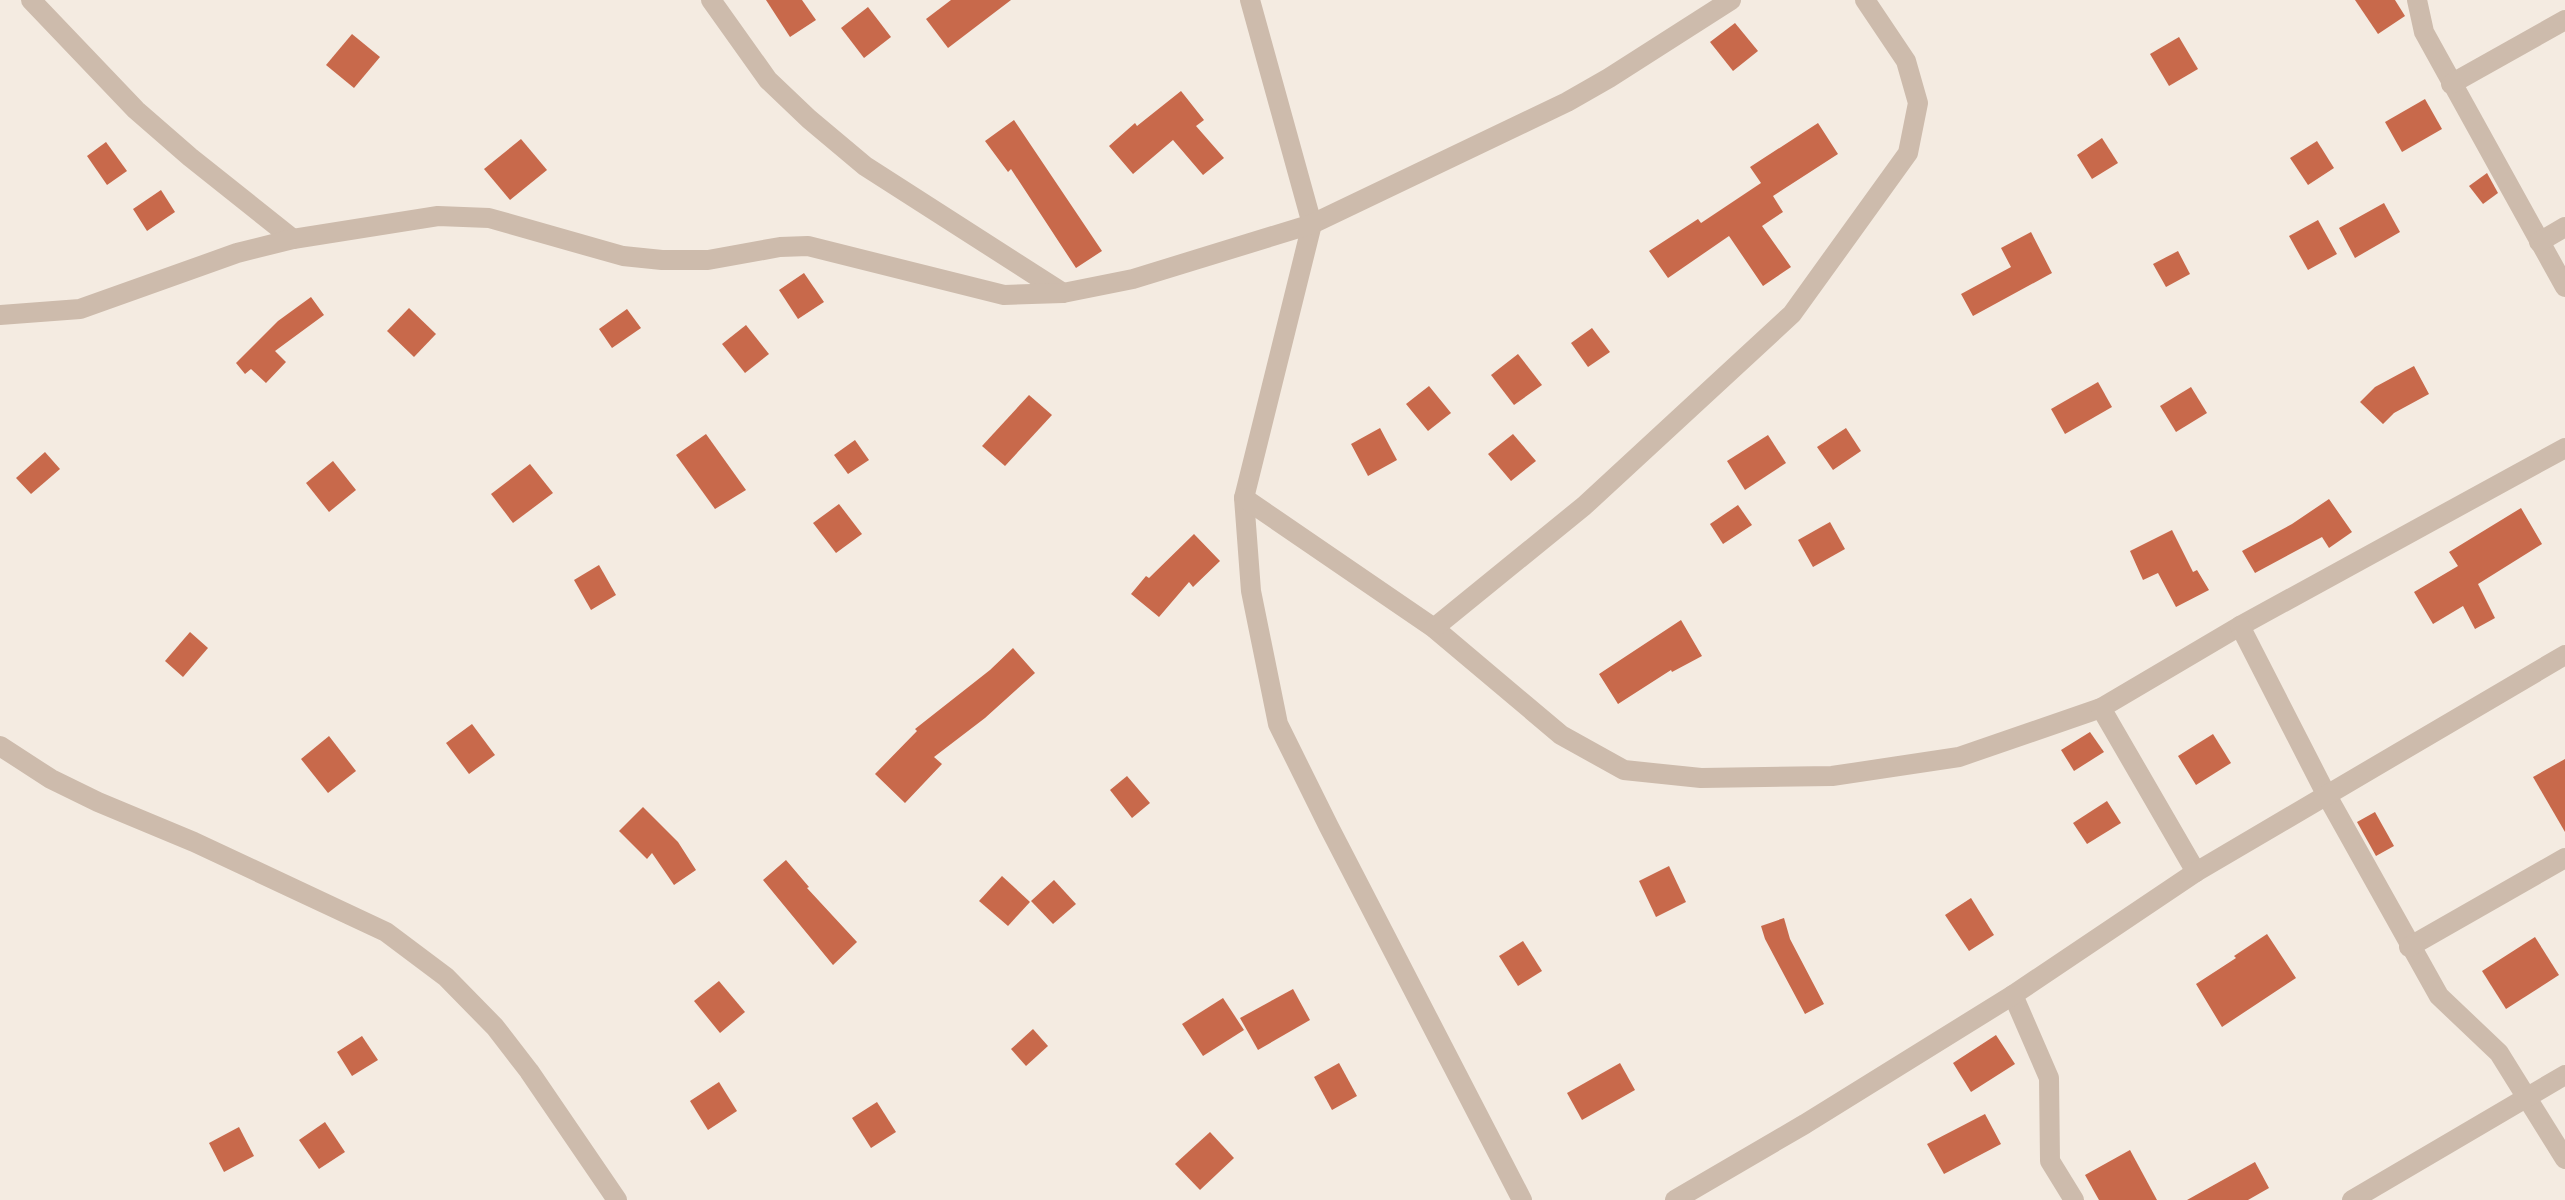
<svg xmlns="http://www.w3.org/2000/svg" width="2565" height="1200" viewBox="0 0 2565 1200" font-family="Arial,sans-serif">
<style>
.building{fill:#c8694b}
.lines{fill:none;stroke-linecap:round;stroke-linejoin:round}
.minor{stroke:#cdbbac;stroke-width:20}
</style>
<rect width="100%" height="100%" fill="#f4ebe1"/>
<g class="building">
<path d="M766,0h36l14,20 -26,17z"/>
<path d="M951,0h60l-63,48 -22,-29z"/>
<path d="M2355,0h40l10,16 -27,18z"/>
<path d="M868,7l23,30 -27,21 -23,-30z"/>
<path d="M1735,23l23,28 -25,20 -23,-29z"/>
<path d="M352,34l28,23 -26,31 -28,-23z"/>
<path d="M2179,37l19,32 -29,17 -19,-32z"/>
<path d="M1181,91l23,29 -8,6 28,32 -21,17 -30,-35 -40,34 -24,-28 26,-23 2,3z"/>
<path d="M2425,99l17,30 -40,23 -17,-30z"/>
<path d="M1014,120l88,131 -26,17 -65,-99 -3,3 -23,-31z"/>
<path d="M1818,123l20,31 -65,42 10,16 -21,14 29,41 -28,19 -34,-50 -61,42 -19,-27 49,-32 3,4 60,-40 -11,-16z"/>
<path d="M2102,138l16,25 -26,16 -15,-24z"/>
<path d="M521,139l26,31 -37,30 -26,-31z"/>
<path d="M2317,141l17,27 -26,17 -18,-27z"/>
<path d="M106,142l21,29 -20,14 -20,-29z"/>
<path d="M2487,173l11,20 -15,11 -14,-18z"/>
<path d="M161,190l14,22 -28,19 -14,-22z"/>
<path d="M2384,203l16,29 -45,26 -16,-30z"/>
<path d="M2318,220l19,34 -29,16 -19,-34z"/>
<path d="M2031,232l21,41 -79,43 -12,-22 50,-27 -10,-19z"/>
<path d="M2178,251l12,23 -24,13 -13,-23z"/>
<path d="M804,273l20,29 -26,17 -19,-29z"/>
<path d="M311,297l13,18 -49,36 11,11 -20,21 -15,-14 -6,5 -9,-11 42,-42z"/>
<path d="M409,308l27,26 -22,23 -27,-26z"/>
<path d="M627,309l14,19 -29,20 -13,-19z"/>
<path d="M746,325l23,29 -24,19 -23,-29z"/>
<path d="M1592,328l18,24 -22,15 -17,-24z"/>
<path d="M1518,354l24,31 -28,20 -23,-30z"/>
<path d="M2414,366l15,28 -35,19 -11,11 -23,-22 15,-15z"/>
<path d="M2098,382l14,25 -47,27 -14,-25z"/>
<path d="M1429,386l22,27 -23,18 -22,-27z"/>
<path d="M2191,387l16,26 -31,19 -16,-26z"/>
<path d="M1029,395l23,20 -47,51 -23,-20z"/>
<path d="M1380,428l17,32 -29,16 -17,-32z"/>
<path d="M1846,428l15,23 -28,19 -16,-23z"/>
<path d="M706,434l40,56 -31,19 -39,-54z"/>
<path d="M1513,434l23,27 -25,20 -23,-27z"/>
<path d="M1768,435l18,28 -41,27 -18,-29z"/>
<path d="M855,440l14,20 -21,14 -14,-19z"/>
<path d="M45,452l15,17 -29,25 -15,-16z"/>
<path d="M333,461l23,29 -27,22 -23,-29z"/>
<path d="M530,464l23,29 -40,30 -22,-29z"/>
<path d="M2329,499l23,33 -23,16 -7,-11 -67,36 -13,-22 50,-27z"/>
<path d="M839,504l23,30 -26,19 -23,-30z"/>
<path d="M1738,505l14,20 -29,19 -13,-20z"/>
<path d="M2521,508l21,36 -64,40 17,34 -20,11 -12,-23 -30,18 -19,-32 44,-26 -9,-14z"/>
<path d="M1830,522l15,27 -32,18 -15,-27z"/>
<path d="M2172,530l21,42 4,-2 12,20 -33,17 -18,-34 -15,7 -13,-29z"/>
<path d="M1194,534l26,27 -27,26 -4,-5 -30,35 -28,-23 15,-18 3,2z"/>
<path d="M599,565l17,30 -25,15 -17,-30z"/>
<path d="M1681,620l21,36 -30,16 -1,-2 -53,34 -19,-30z"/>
<path d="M190,632l18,16 -25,29 -18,-16z"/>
<path d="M1013,648l22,25 -50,45 -51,39 8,7 -37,39 -30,-29 42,-43 -2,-2 75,-59z"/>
<path d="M472,724l23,31 -26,19 -23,-31z"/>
<path d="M2090,732l14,20 -30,19 -13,-21z"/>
<path d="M2213,734l18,29 -35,22 -18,-29z"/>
<path d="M329,736l27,35 -28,22 -27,-34z"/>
<path d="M2565,759v73l-32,-55z"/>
<path d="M1127,776l23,27 -18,15 -22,-28z"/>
<path d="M2107,801l14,22 -34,21 -14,-21z"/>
<path d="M643,807l35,35 18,28 -22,15 -22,-32 -5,6 -28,-28z"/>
<path d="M2375,812l19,34 -18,10 -19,-34z"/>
<path d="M786,860l23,27 -2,1 50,54 -24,23 -70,-85z"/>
<path d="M1669,866l17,36 -30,15 -17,-36z"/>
<path d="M1002,876l28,26 -22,24 -29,-25z"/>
<path d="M1054,880l22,24 -23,20 -22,-23z"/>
<path d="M1971,898l23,37 -25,16 -24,-36z"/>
<path d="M1784,918l6,21 34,65 -19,10 -40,-75 -4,-13z"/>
<path d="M2267,934l29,44 -74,49 -26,-43 40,-26 -2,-2z"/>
<path d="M2535,937l24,38 -53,34 -24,-38z"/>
<path d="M1523,941l19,30 -24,15 -19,-30z"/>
<path d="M719,981l26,31 -25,21 -26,-32z"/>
<path d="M1293,989l17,31 -52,30 -18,-32z"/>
<path d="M1223,998l21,32 -41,26 -21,-32z"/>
<path d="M1033,1029l15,17 -22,20 -15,-17z"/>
<path d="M1996,1035l19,29 -44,28 -18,-29z"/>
<path d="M362,1036l16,24 -26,16 -15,-24z"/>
<path d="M1339,1063l18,33 -25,14 -18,-33z"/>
<path d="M1620,1063l15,27 -53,30 -15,-27z"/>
<path d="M719,1082l18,29 -29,19 -18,-29z"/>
<path d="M877,1102l19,30 -25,16 -19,-30z"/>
<path d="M1985,1114l16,30 -57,30 -17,-30z"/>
<path d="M325,1122l20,30 -26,17 -20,-29z"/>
<path d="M239,1127l15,29 -30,16 -15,-29z"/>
<path d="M1210,1132l24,26 -34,32 -25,-26z"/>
<path d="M2130,1150l27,50h-58l-14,-25z"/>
<path d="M2255,1162l14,26 -21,12h-61z"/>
</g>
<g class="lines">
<g class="minor">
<path d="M31,0l105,110 54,47 103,82"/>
<path d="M711,0l57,80 41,39 56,47 198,127"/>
<path d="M1250,0l62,224 -68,274 7,93 27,133 51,103 193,373"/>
<path d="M2417,0l7,32 141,255"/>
<path d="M2451,84l114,-64"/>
<path d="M2539,242l26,-15"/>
<path d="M0,315l80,-6 157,-56 56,-14 145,-23 51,2 134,38 39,4h46l72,-13 28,-1 196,49 59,-2 70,-14 179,-55 255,-122 42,-24 122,-78"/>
<path d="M1244,498l190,130 127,107 63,35 77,8 131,-2 127,-19 142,-49 139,-82 325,-178"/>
<path d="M2240,626l86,168 113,202 60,57 66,106"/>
<path d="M1434,628l150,-122 208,-192 116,-161 10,-50 -12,-42 -41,-61"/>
<path d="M2101,708l95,164"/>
<path d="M0,746l51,33 47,23 96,40 192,90 60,45 49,50 34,44 88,129"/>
<path d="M2409,947l156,-89"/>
<path d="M2013,995l36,83 1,83 24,39"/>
<path d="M1675,1200l130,-76 208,-129 183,-123 369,-217"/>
<path d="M2352,1200l213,-125"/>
</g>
</g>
</svg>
